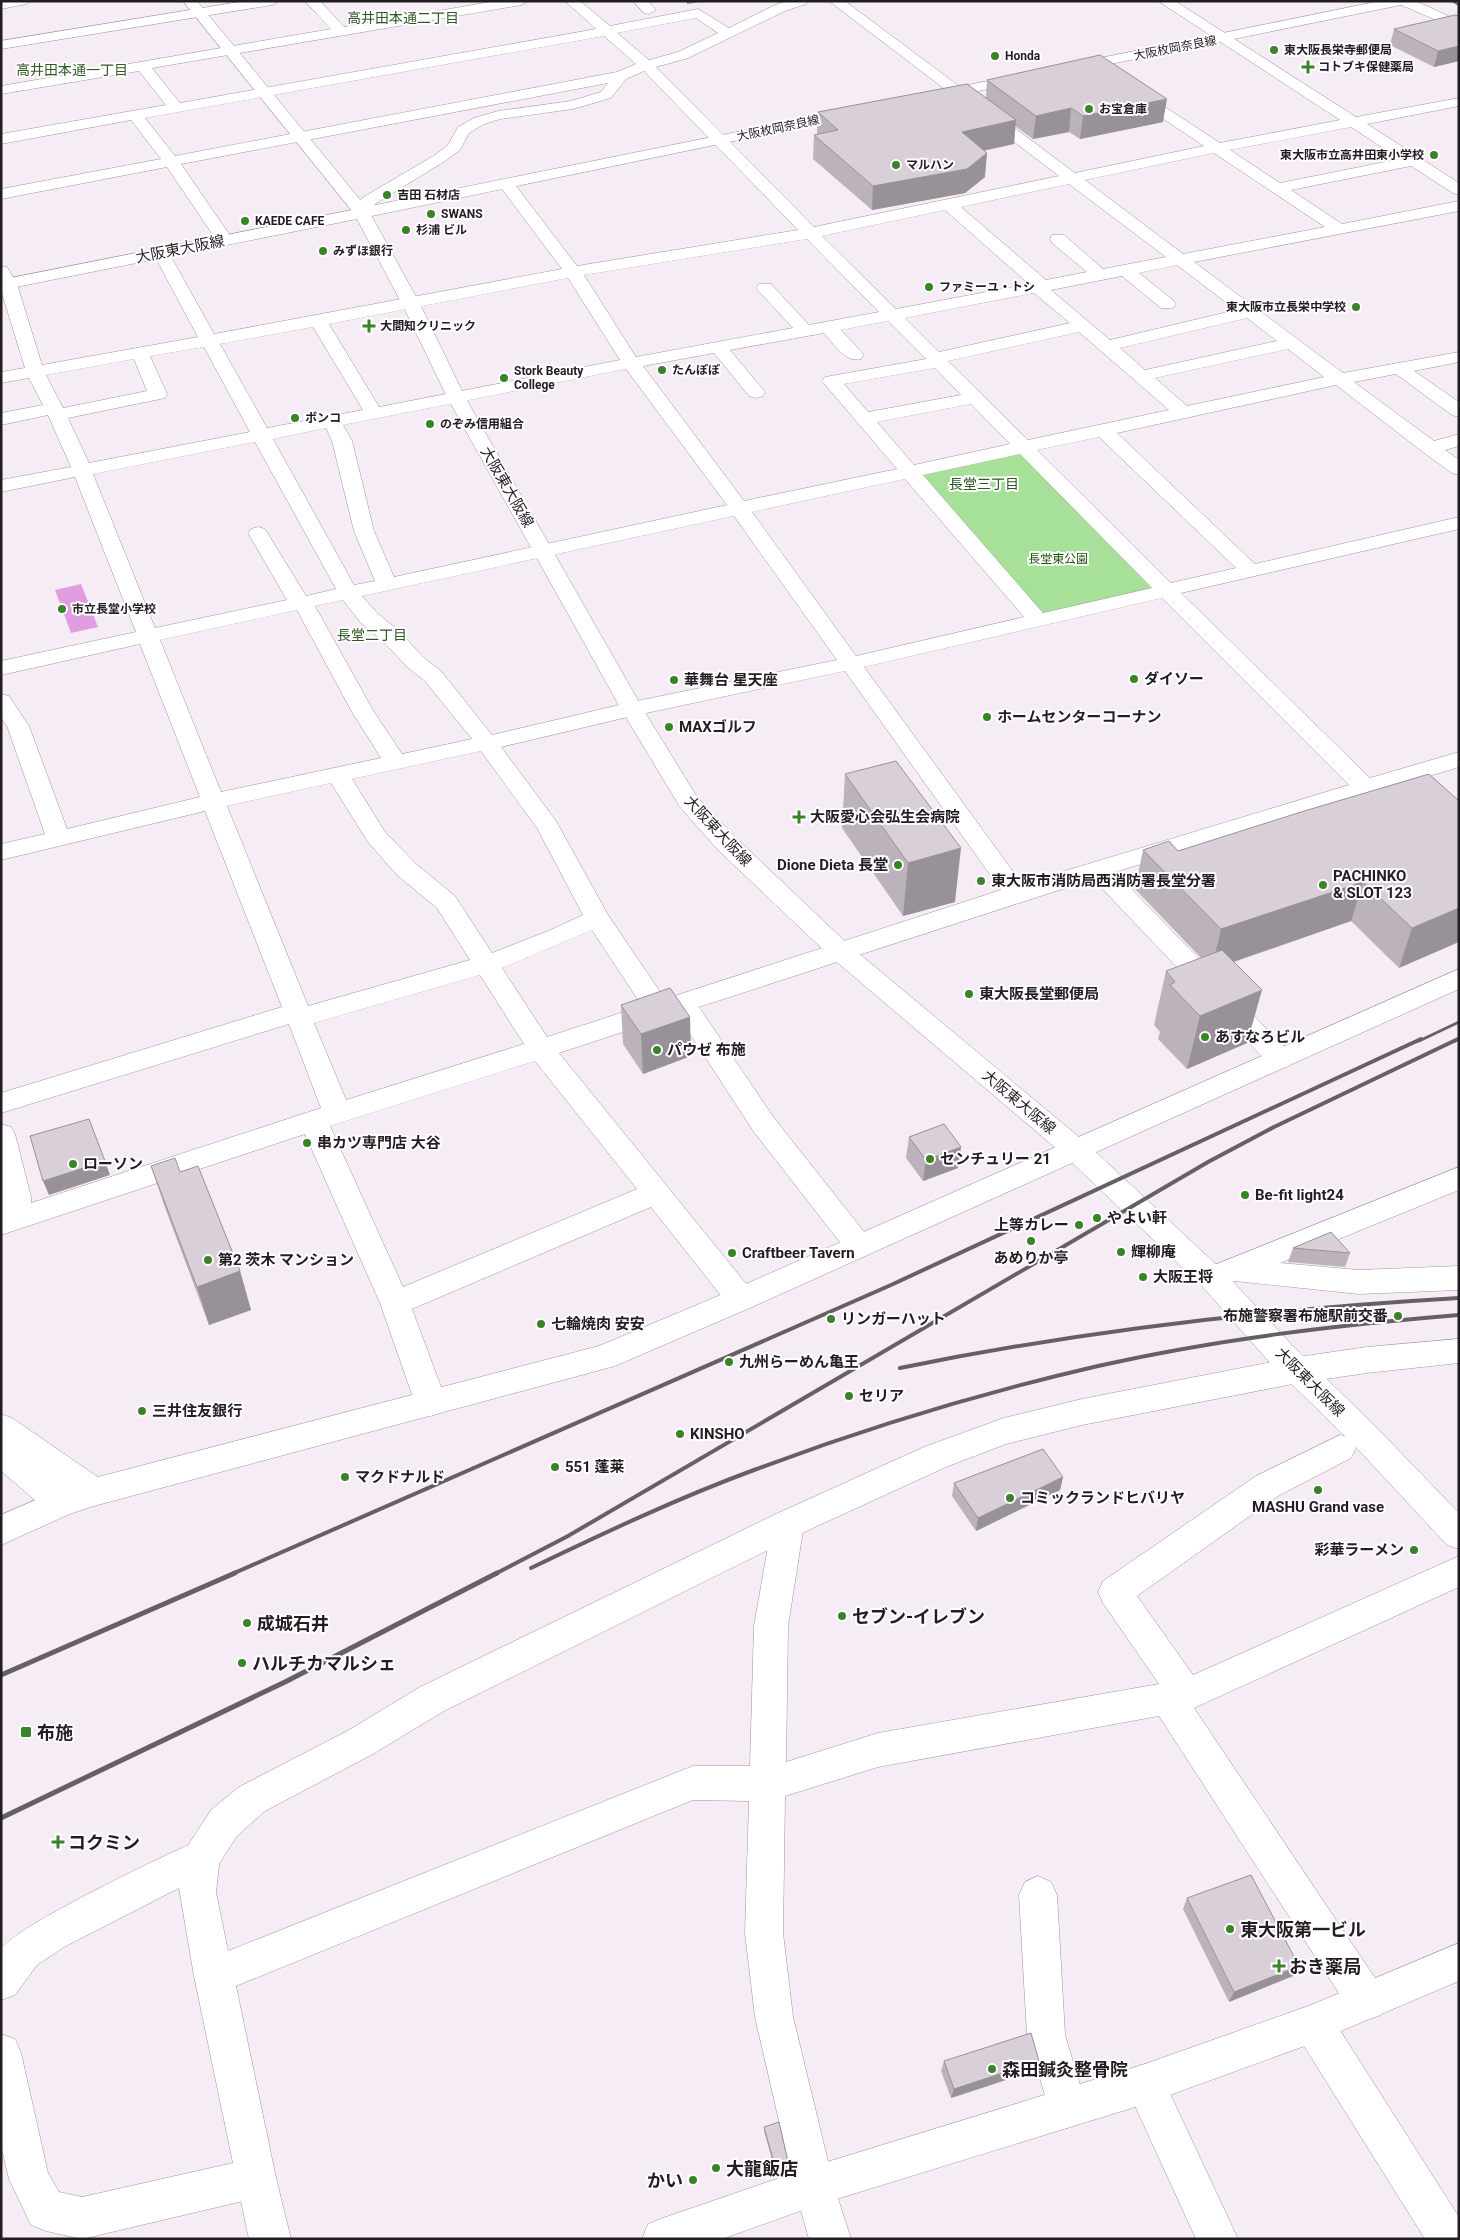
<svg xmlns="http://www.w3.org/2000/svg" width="1460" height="2240" viewBox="0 0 1460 2240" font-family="Roboto,'Noto Sans JP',sans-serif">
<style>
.green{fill:#a6e099}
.water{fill:#e09ee1}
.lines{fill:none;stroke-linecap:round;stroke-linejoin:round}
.street-casing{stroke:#9e959e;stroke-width:1}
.secondary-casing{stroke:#9e959e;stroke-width:1}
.primary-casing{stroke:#9e959e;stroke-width:1}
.street{fill:#fff;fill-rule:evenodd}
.secondary{fill:#fff;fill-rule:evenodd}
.primary{fill:#fff;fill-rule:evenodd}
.rail-far3{stroke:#666066;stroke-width:2}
.rail-far2{stroke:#666066;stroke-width:3}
.rail-far1{stroke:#666066;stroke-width:4}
.rail{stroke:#666066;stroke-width:5}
.wall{fill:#bbb2bb}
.shaded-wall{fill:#989198}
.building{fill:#d9cfd9;stroke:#989198}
.poi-dot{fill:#3b8329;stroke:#fffdff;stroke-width:2}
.labels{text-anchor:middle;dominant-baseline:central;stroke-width:4;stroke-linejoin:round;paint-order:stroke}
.far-street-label{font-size:12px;fill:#211d21;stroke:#fffdff}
.far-poi-label{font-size:12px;font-weight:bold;fill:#211d21;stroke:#fffdff;text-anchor:start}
.far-park-label{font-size:12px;fill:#1b540a;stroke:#fffdff}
.far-neighbourhood-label{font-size:14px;fill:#2e5b23;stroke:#fffdff}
.street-label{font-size:15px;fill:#211d21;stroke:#fffdff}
.poi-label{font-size:15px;font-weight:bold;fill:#211d21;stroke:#fffdff;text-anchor:start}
.near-poi-label{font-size:18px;font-weight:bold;fill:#211d21;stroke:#fffdff;text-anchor:start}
</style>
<rect width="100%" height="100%" fill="#f6ecf6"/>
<path class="green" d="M1020,452l136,135 -116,27 -119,-140z"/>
<path class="water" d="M81,584l17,43 -27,6 -16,-43z"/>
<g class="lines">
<defs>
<g id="street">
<path d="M1,1h28l-2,3 -26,5z"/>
<path d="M245,1h34l-7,4 -271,44v-8z"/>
<path d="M305,1h15l24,26 152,-26h32l-7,4 -369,63 28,35 416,-74 -31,-28h15l30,25 88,-17 31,19 46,-23 12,-4h21l-2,3 -21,7 -97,47 -32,9 158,160 245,-51 -230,-175h16l230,172 129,-27 -75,-50 -2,-3 7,-4 5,1 81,53 120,-23 -182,-119h17l181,116 103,-19v8l-92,18 92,59v12l-6,-2 -42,-27 -120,24 51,34 117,-23v10l-265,51 149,111 116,-21v10l-45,9 45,31v15l-7,-2 -56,-41 -42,8 80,59 25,-7v12l-14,4 14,10v15l-7,-2 -29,-21 -87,-67 -219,48 138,131 204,-47v12l-278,64 189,185 89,-26v15l-344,105 174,180 4,7 -4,7 -9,3 -9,-3 -178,-187 -394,128 75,111 95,120 5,8 -5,8 -10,3 -10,-3 -95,-122 -77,-118 -118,39 193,238 4,8 -4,8 -11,4 -11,-4 -79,-100 -239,102 35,94 -5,9 -11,4 -11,-4 -5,-9 -35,-100 -75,-169 -304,101v-111l10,3 4,7 16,63v6l290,-95 -32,-84 -288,89v-20l281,-86 -77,-196 -204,49v-16l44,-10 -38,-108 -6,-8v-24l8,2 20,30 38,103 133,-32 -60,-153 -139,31v-14l135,-29 -61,-155 -74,15v-12l70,-13 -23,-52 -47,10v-12l42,-8 -14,-27 -28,5v-11l24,-4 -24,-78v-24l6,1 10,17 25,81 156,-28 -45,-84 2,-4h12l2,4 45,81 348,-65 -63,-84 2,-3h12l64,84 221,-36 -154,-159 -18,8 -15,19 -38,11 -73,10 -16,5 -15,9 -9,17 -15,11 -70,43 -7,12h-12l-2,-3 8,-15 73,-43 13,-10 10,-18 16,-9 24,-7 73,-10 30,-9 7,-9 -427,81 52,76 -2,4h-12l-52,-77 -166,32v-10l160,-30 -30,-39 -130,24v-10l165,-29 -27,-34 -138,23v-8l330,-57zM696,18l22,15 -40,19 -29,8 -32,-27zM604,36l32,28 -19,8 -442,84 -30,-38zM1351,127l49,32 -120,24 -50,-33zM1214,153l111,74 -142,27 -98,-74zM1069,184l97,73 -63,12 -39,-34h-12l-2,4 2,4 35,29 -41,8 -85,-73zM945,210l84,74 -133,25 -74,-73zM807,239l72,73 -70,13 -38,-41h-12l-3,4 37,40 -157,29 -52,-82zM1177,265l59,45 -126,30 -59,-50 71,-14 39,32h12l3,-4 -3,-4 -34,-27zM568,278l52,82 -241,47 -50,-83zM1034,293l36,30 -131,29 -34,-34zM1247,318l30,23 -132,29 -25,-22zM888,321l38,38 -95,17 -6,1 -3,4 75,88 -153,32 -101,-135 71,-13 35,43 7,2 7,-2 2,-4 -35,-42 94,-17c10,11 21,30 37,26l3,-4 -23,-25zM313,327l50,83 -96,18 -47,-84zM1079,332l90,78 -141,30 -80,-79zM204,347l46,85 -161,31 -21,-45 97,-20 2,-4 -17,-38zM1288,349l36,28 -137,29 -32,-28zM134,359l13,32 -84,17 -17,-33zM935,368l26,27 -93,17 -24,-28zM626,369l101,136 -333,72 -20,-46 -22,-90 -9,-16zM971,404l39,40 -96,21 -37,-43zM326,428l6,13 22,90 21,50 -21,4 -81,-146zM1099,437l137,131 -65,15 -134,-133zM255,442l81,147 -30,7 -41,-67 -7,-2 -7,2 -3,4 39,67 -132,28 -62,-154zM1020,454l132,134 -109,25 -120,-138zM905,479l119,138 -168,39 -104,-144zM734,516l103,144 -205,42 -140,33 -51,-64 -18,-14 -24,-26 -22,-18 -15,-17zM1162,598l187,187 -327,99 -158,-217zM343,600l18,23 22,18 24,26 18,14 47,58 -70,15 -28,-42 -59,-106zM297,610l55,102 29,46 -160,34 -61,-152zM845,671l156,219 -336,109 -57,-84 -52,-94 -55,-74 131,-31zM481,751l56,77 46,87 -35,16 -56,22 -37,-57 -40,-33 -30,-31 -33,-53zM331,783l37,59 29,33 40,33 33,52 -162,46 -81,-200zM592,930l50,76 -95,31 -45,-69zM480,975l44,69 -178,56 -32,-77zM535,1061l102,128 -234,98 -73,-161z"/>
<path d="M633,1h15l8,9 -7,4 -5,-1z"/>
<path d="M1397,1h19l43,20v9l-60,-26z"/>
<path d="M1459,1167v23l-179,73 79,7 100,-4v24l-100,4 -124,-13 -23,9 -10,-4 -5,-8 5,-8z"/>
<path d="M1,1414l11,4 93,64 5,10 -5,10 -44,15 -11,-4 -49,-42z"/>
<path d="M1340,1435l11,3 5,10 -5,10 -73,38 -141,100 56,79 266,-119v31l-265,121 187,279 5,14 -5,14 -14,5 -14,-5 -194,-299 -281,51 -93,29 -2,137 10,84 41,169 17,53h-42l-15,-53 -39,-169 -10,-84 4,-132 -56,-1 -457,186 40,192 -6,14 -14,6 -174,41 -36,-8 -15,-6 -22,-46 -8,-34v-111l14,5 6,14 27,120 11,19 23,5 151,-34 -39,-187 -15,-88 -115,59 -27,18 -22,30 -14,5c0,-10 -1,-42 0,-50 8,-21 172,-99 201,-111l13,5 5,13 -4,35 12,59 465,-185h57l4,-140 18,-102 4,-10 12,-4 12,4 4,10 -16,102 -2,136 92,-29 281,-49 -56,-81 -5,-11 5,-11 153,-105z"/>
<path d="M1038,1876l13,6 6,13 8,140 22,73 -6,14 -14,6 -14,-6 -26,-87 -8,-140 6,-13z"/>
<path d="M1313,2005l14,5 132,207v22h-34l-126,-201 -5,-14 5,-14z"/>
<path d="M1145,2064l14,6 79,169h-42l-71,-155 6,-14z"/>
</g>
<g id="secondary">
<path d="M183,1h14l169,206 489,-99 5,1 2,3 -2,3 -5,1 -493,102 -6,-2z"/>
<path d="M1380,1h28l-7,4 -330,67 -7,-4 7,-4z"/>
<path d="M1024,74l5,1 2,3 -2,3 -92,18 -5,-1 -2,-3 2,-3 5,-1z"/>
<path d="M1459,969v20l-707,318 -137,59 -521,140 -11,-4 -5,-10 5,-10 11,-4 505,-132 131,-55z"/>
<path d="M1459,1339v24l-92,10 -69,10 -216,42 -76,19 -60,23 -146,67 -356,177 -71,43 -108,57 -28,25 -22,34 -13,5 -13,-5 -5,-13 5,-13 22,-34 28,-23 110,-57 71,-43 356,-173 148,-67 80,-29 78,-19 216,-42 69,-10z"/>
<path d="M61,1489l11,4 5,10 -5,10 -71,32v-30z"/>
<path d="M1459,1943v38l-146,62 -168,61 -331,102 -92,33h-80l6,-15 15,-6 151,-52 331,-102 166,-59z"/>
<path d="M256,2158l14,6 6,14 15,61h-42l-13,-61 6,-14z"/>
</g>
<path id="primary" d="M362,208l6,2 2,3 50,91 45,93 178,312 54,88 39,41 114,108 235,196 137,128 71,76 83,81 83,86v36l-12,-4 -93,-100 -83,-81 -69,-78 -137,-130 -233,-198 -114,-108 -38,-43 -59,-98 -174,-312 -45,-93 -45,-85 -356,71v-10z"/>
</defs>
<use href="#street" class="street-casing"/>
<use href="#secondary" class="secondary-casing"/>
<use href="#primary" class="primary-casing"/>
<use href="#street" class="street"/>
<use href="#secondary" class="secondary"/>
<use href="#primary" class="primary"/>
<path class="rail-far3" d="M1452,1l7,4"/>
<g class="rail-far2">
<path d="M1419,1041l40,-19"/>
<path d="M1455,1041l4,-2"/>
</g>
<g class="rail-far1">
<path d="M900,1368c185,-38 371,-59 559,-70"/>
<path d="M531,1568c73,-35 147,-70 223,-98 112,-42 227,-77 344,-104 119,-27 240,-41 361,-51"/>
<path d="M232,1574l659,-289 530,-246"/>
<path d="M495,1574l73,-38 640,-374 66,-35 184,-88"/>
</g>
<g class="rail">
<path d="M1,1675l234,-102"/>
<path d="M1,1818l284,-136 212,-109"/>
</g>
</g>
<g class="wall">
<path d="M1459,16v45l-25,6 -44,-22 4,-16z"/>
<path d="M987,80l176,42 -83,17 -11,-7 -36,7 -18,-13 -1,18 -30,6 1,27 -20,16 -93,17 -59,-51 1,-24 3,-1 1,-22 168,-15z"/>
<path d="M845,774l110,128 -52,14 -61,-88z"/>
<path d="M1459,801l-60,167 -48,-47 -117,41 13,81 -60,26 -29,-30 2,-7 -6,-7 12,-54 35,-13 -66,-69 8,-39 35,1z"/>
<path d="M621,1005l70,51 -48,18 -20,-30z"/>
<path d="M909,1137l49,31 -35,13 -17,-23z"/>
<path d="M151,1166l29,6 60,99 11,39 -42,15 -45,-120z"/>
<path d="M1293,1248l57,5 -5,14 -57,-5z"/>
<path d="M1063,1477l-3,13 -84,41 -24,-35 2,-13z"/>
<path d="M1187,1898l106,78 -64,26 -46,-93z"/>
<path d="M944,2061l92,9 -85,28 -10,-27z"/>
<path d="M764,2127l24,43 -12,4 -12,-43z"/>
</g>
<g class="shaded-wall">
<path d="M687,1h18l-18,3z"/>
<path d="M1459,46v15l-25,6 4,-16z"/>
<path d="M1167,99l-4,23 -83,17 3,-23z"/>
<path d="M1071,108l-2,24 -36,7 3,-23z"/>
<path d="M1016,120l-2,24 -54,12 2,-24z"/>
<path d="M987,153l-2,24 -20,16 -93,17 1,-24z"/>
<path d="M961,848l-6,54 -52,14 5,-53z"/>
<path d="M1363,882l-12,39 -139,48 9,-40z"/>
<path d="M1459,908v34l-60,26 13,-40z"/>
<path d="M1262,990l-15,53 -60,26 13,-53z"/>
<path d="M690,1017l1,39 -48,18 -2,-40z"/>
<path d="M961,1147l-3,21 -35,13 3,-21z"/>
<path d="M105,1161l5,14 -61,20 -6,-14z"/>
<path d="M240,1271l11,39 -42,15 -12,-38z"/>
<path d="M1063,1477l-3,13 -84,41 2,-13z"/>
<path d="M1299,1966l-6,10 -64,26 5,-10z"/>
<path d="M1039,2061l-3,9 -85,28 3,-9z"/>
<path d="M789,2166l-1,4 -12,4v-4z"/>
</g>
<g class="building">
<path d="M1455,15l4,1v30l-21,5 -44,-22z"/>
<path d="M1100,55l67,44 -84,17 -12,-8 -35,8 -49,-36z"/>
<path d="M967,84l49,36 -54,12 25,21 -20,16 -94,17 -59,-51 24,-5 -20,-18z"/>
<path d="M896,761l65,87 -53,15 -63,-89z"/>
<path d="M1429,774l30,27v107l-47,20 -49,-46 -142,47 -78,-79 26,-9 9,10 123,-39z"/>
<path d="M1222,950l40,40 -62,26 -30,-31 5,-3 -9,-11z"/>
<path d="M670,988l20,29 -49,17 -20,-29z"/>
<path d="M89,1119l16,42 -62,20 -13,-45z"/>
<path d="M944,1124l17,23 -35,13 -17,-23z"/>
<path d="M175,1158l5,14 18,-6 42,105 -43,16 -46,-121z"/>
<path d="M1331,1232l19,21 -57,-5z"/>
<path d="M1043,1449l20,28 -85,41 -24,-35z"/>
<path d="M1251,1875l48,91 -65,26 -47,-94z"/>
<path d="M1031,2033l8,28 -85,28 -10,-28z"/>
<path d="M779,2122l10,44 -13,4 -12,-43z"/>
</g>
<g class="poi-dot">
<circle cx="1274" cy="50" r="5"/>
<circle cx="995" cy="56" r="5"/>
<path d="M1305.5 59.5h5v5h5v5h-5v5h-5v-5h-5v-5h5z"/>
<circle cx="1089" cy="109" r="5"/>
<circle cx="1434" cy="155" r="5"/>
<circle cx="896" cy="165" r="5"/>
<circle cx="387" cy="195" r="5"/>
<circle cx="431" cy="214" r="5"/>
<circle cx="245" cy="221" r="5"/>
<circle cx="406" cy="230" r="5"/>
<circle cx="323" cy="251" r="5"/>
<circle cx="929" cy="287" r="5"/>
<circle cx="1356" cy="307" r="5"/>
<path d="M366.5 318.5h5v5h5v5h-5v5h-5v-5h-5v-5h5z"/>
<circle cx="662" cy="370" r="5"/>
<circle cx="504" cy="378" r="5"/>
<circle cx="295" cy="418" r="5"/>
<circle cx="430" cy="424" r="5"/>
<circle cx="62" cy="609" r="5"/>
<circle cx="1134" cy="679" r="5"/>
<circle cx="674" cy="680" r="5"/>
<circle cx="987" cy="717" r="5"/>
<circle cx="669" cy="727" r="5"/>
<path d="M796.5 809.5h5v5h5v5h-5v5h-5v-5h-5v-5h5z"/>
<circle cx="898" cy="865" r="5"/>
<circle cx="981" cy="881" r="5"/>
<circle cx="1323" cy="885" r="5"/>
<circle cx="969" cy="994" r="5"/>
<circle cx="1205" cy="1037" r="5"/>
<circle cx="657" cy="1050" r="5"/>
<circle cx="307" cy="1143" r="5"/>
<circle cx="930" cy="1159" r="5"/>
<circle cx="73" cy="1164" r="5"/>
<circle cx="1245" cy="1195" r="5"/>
<circle cx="1097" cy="1218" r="5"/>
<circle cx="1079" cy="1225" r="5"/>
<circle cx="1031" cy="1241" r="5"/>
<circle cx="1121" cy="1252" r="5"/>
<circle cx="732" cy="1253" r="5"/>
<circle cx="208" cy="1260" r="5"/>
<circle cx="1143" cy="1277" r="5"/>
<circle cx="1398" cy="1316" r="5"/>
<circle cx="831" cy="1319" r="5"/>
<circle cx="541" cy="1324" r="5"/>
<circle cx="729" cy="1362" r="5"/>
<circle cx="849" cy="1396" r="5"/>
<circle cx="142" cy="1411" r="5"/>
<circle cx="680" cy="1434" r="5"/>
<circle cx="555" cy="1467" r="5"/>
<circle cx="345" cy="1477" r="5"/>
<circle cx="1318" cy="1490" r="5"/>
<circle cx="1010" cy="1498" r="5"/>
<circle cx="1414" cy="1550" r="5"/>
<circle cx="842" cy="1616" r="5"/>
<circle cx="247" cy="1623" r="5"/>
<circle cx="242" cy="1663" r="5"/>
<rect x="20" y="1726" width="12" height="12" rx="2.5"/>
<path d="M55.5 1834.5h5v5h5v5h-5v5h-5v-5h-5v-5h5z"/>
<circle cx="1230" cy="1929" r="5"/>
<path d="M1276.5 1958.5h5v5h5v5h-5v5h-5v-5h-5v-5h5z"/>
<circle cx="992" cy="2069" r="5"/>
<circle cx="716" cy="2168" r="5"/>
<circle cx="693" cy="2180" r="5"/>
</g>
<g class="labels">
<g class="far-street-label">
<text transform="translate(1175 48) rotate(-11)">大阪枚岡奈良線</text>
<text transform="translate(778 128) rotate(-12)">大阪枚岡奈良線</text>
</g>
<g class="far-poi-label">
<text x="1284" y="50">東大阪長栄寺郵便局</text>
<text x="1005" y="56">Honda</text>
<text x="1318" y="67">コトブキ保健薬局</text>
<text x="1099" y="109">お宝倉庫</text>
<text x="1424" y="155" text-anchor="end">東大阪市立高井田東小学校</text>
<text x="906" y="165">マルハン</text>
<text x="397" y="195">吉田 石材店</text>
<text x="441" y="214">SWANS</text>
<text x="255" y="221">KAEDE CAFE</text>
<text x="416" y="230">杉浦 ビル</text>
<text x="333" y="251">みずほ銀行</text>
<text x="939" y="287">ファミーユ・トシ</text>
<text x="1346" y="307" text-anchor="end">東大阪市立長栄中学校</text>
<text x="380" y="326">大間知クリニック</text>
<text x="672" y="370">たんぽぽ</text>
<text x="514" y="371">Stork Beauty<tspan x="514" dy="14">College</tspan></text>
<text x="305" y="418">ボンコ</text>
<text x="440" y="424">のぞみ信用組合</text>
<text x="72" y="609">市立長堂小学校</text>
</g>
<g class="far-park-label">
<text x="1058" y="559">長堂東公園</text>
</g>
<g class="far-neighbourhood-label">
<text x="403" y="18">高井田本通二丁目</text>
<text x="72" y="70">高井田本通一丁目</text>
<text x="984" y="484">長堂三丁目</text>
<text x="372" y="635">長堂二丁目</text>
</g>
<g class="street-label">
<text transform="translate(180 249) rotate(-11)">大阪東大阪線</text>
<text transform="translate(507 487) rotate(60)">大阪東大阪線</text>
<text transform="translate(718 831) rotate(47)">大阪東大阪線</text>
<text transform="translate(1019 1102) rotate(40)">大阪東大阪線</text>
<text transform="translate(1310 1382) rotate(45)">大阪東大阪線</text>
</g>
<g class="poi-label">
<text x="1144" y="679">ダイソー</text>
<text x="684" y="680">華舞台 星天座</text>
<text x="997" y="717">ホームセンターコーナン</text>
<text x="679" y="727">MAXゴルフ</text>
<text x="810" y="817">大阪愛心会弘生会病院</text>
<text x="888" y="865" text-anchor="end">Dione Dieta 長堂</text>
<text x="1333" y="876">PACHINKO<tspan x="1333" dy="17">&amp; SLOT 123</tspan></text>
<text x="991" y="881">東大阪市消防局西消防署長堂分署</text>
<text x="979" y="994">東大阪長堂郵便局</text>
<text x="1215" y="1037">あすなろビル</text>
<text x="667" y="1050">パウゼ 布施</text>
<text x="317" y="1143">串カツ専門店 大谷</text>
<text x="940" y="1159">センチュリー 21</text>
<text x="83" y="1164">ローソン</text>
<text x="1255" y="1195">Be-fit light24</text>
<text x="1107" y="1218">やよい軒</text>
<text x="1069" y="1225" text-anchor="end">上等カレー</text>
<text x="1131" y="1252">輝柳庵</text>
<text x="742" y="1253">Craftbeer Tavern</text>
<text x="1031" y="1258" text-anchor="middle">あめりか亭</text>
<text x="218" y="1260">第2 茨木 マンション</text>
<text x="1153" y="1277">大阪王将</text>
<text x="1388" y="1316" text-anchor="end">布施警察署布施駅前交番</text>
<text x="841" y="1319">リンガーハット</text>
<text x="551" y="1324">七輪焼肉 安安</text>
<text x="739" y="1362">九州らーめん亀王</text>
<text x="859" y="1396">セリア</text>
<text x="152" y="1411">三井住友銀行</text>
<text x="690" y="1434">KINSHO</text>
<text x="565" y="1467">551 蓬莱</text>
<text x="355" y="1477">マクドナルド</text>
<text x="1020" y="1498">コミックランドヒバリヤ</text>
<text x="1318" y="1507" text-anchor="middle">MASHU Grand vase</text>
<text x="1404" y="1550" text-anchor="end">彩華ラーメン</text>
</g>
<g class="near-poi-label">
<text x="852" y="1616">セブン-イレブン</text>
<text x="257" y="1623">成城石井</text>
<text x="252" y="1663">ハルチカマルシェ</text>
<text x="37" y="1732">布施</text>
<text x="68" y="1842">コクミン</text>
<text x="1240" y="1929">東大阪第一ビル</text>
<text x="1289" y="1966">おき薬局</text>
<text x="1002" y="2069">森田鍼灸整骨院</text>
<text x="726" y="2168">大龍飯店</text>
<text x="683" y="2180" text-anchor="end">かい</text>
</g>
</g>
<rect width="1460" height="2240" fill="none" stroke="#211d21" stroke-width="5"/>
</svg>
